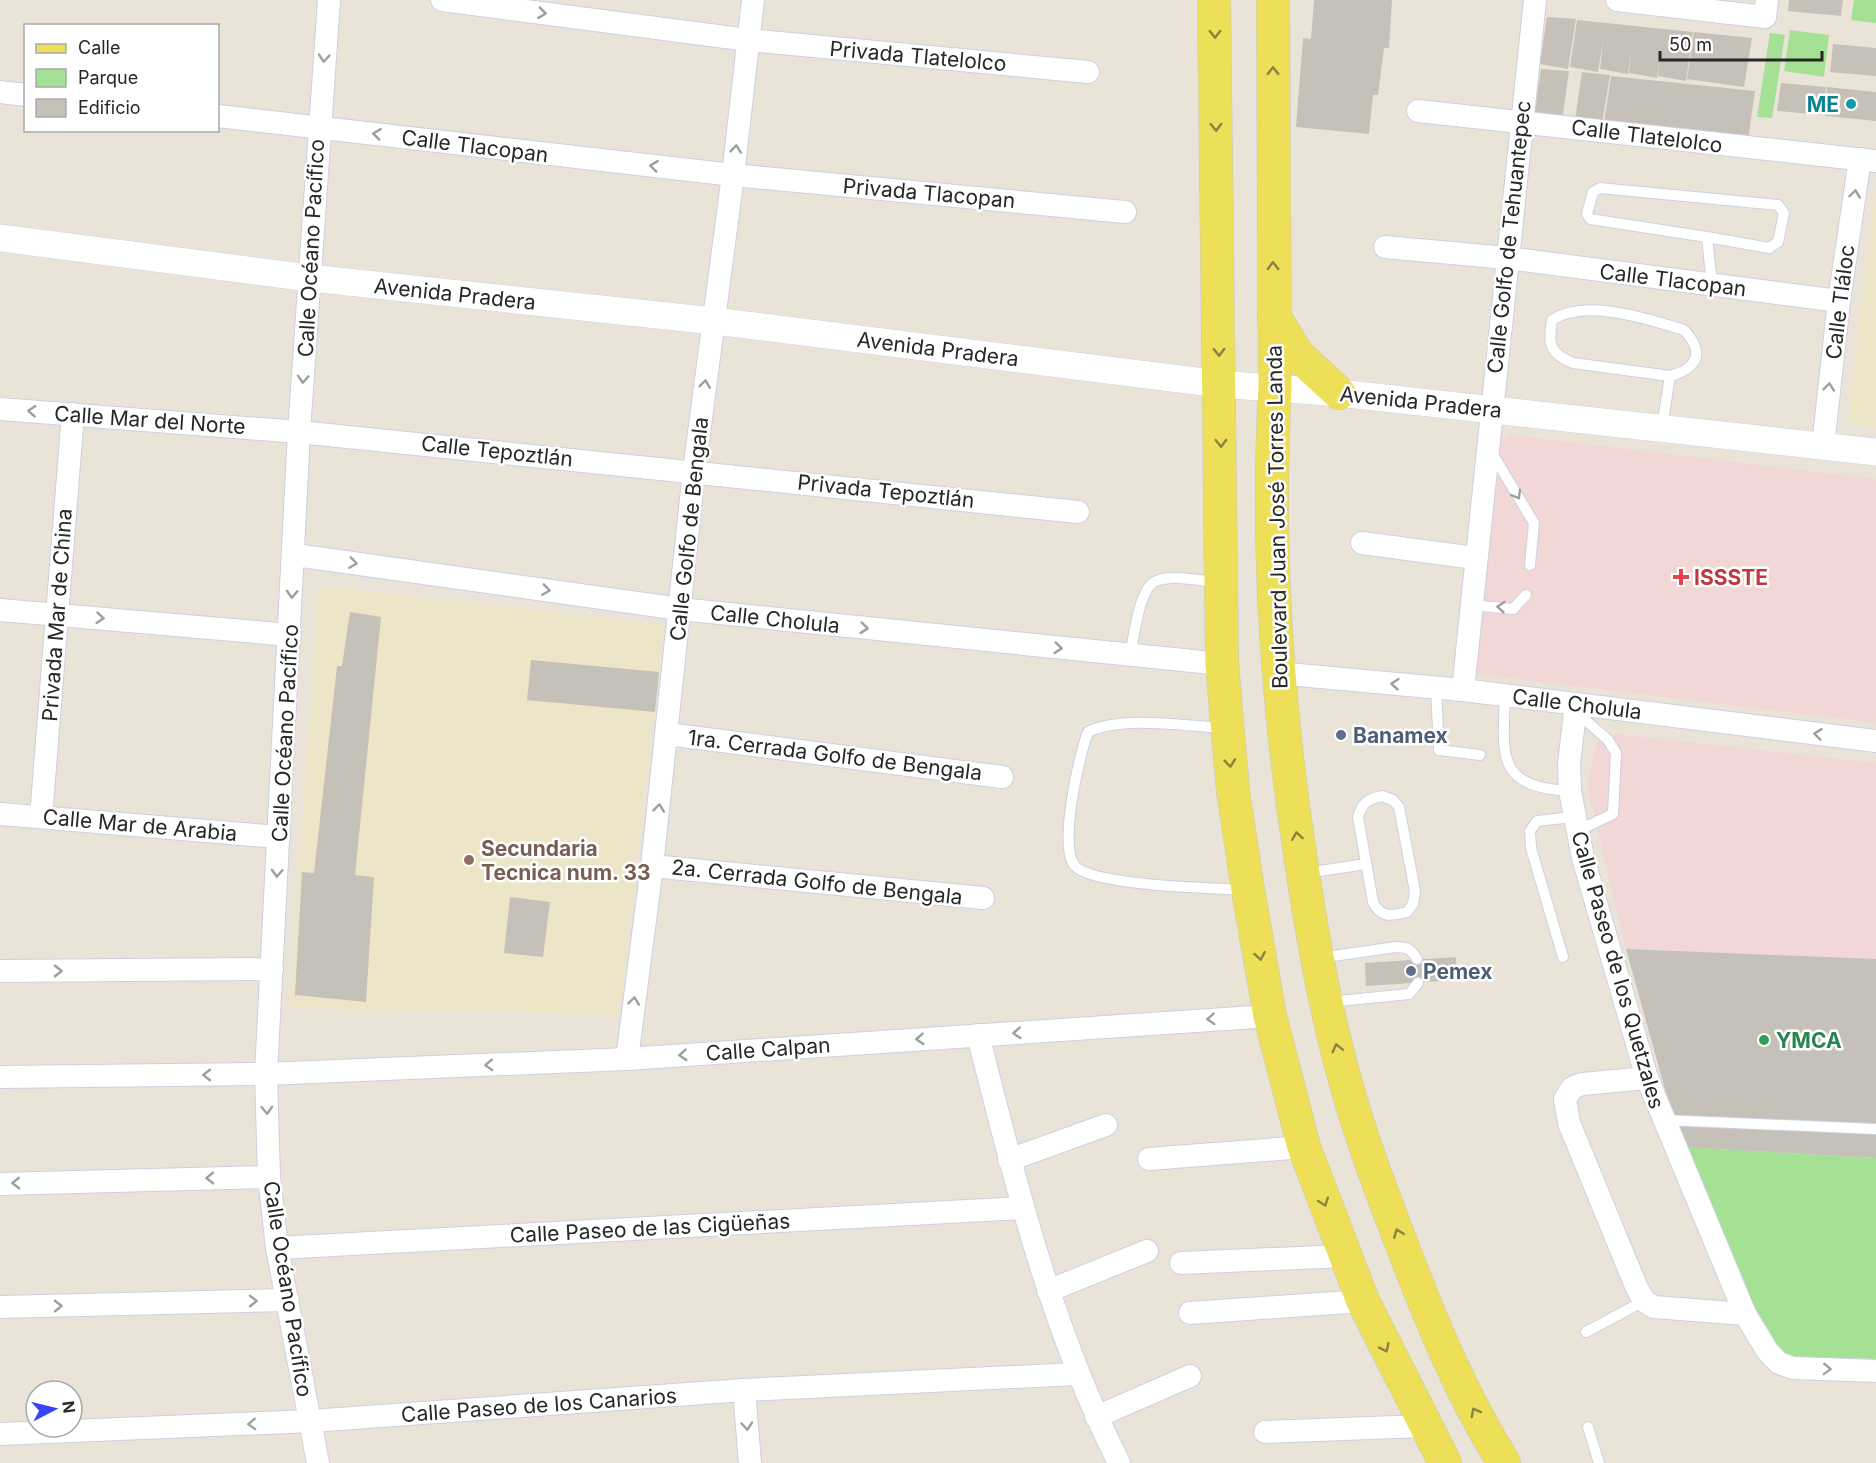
<svg xmlns="http://www.w3.org/2000/svg" width="1876" height="1463" viewBox="0 0 1876 1463" font-family="Inter,sans-serif">
<style>
.education{fill:#ece5c7}
.medical{fill:#f1d7d5}
.park{fill:#a4e194}
.building{fill:#c5c1b8}
.lines{fill:none;stroke-linecap:round;stroke-linejoin:round}
.service-casing{stroke:#cecfe0;stroke-width:12}
.minor-casing{stroke:#cecfe0;stroke-width:24}
.tertiary-casing{stroke:#cecfe0;stroke-width:28}
.primary-casing{stroke:#c7c7c7;stroke-width:34}
.service{stroke:#fff;stroke-width:10}
.minor{stroke:#fff;stroke-width:22}
.tertiary{stroke:#fff;stroke-width:27}
.primary{stroke:#eedf58;stroke-width:33}
.oneway{stroke:#9e9e9e}
.oneway2{stroke:#8a8340}
.culture-dot{fill:#0f9aa8;stroke:#fff;stroke-width:2}
.health-dot{fill:#e0444e;stroke:#fff;stroke-width:2}
.service-dot{fill:#5c6f8a;stroke:#fff;stroke-width:2}
.education-dot{fill:#8d6e63;stroke:#fff;stroke-width:2}
.leisure-dot{fill:#2e9e5b;stroke:#fff;stroke-width:2}
.labels{text-anchor:middle;dominant-baseline:central;stroke-width:5;stroke-linejoin:round;paint-order:stroke}
.street-label{font-size:21px;fill:#272727;stroke:#fff}
.culture-label{font-size:21px;font-weight:bold;fill:#0d838f;stroke:#fff;text-anchor:end}
.health-label{font-size:21px;font-weight:bold;fill:#be3a42;stroke:#fff;text-anchor:start}
.service-label{font-size:21px;font-weight:bold;fill:#4e5e75;stroke:#fff;text-anchor:start}
.education-label{font-size:21px;font-weight:bold;fill:#785e54;stroke:#fff;text-anchor:start}
.leisure-label{font-size:21px;font-weight:bold;fill:#27864d;stroke:#fff;text-anchor:start}
</style>
<rect width="100%" height="100%" fill="#eae4d8"/>
<g class="education">
<path d="M1874,191h2v236l-28,-3z"/>
<path d="M319,586l345,39 -45,389 -330,-6z"/>
</g>
<g class="medical">
<path d="M1511,435l365,44v244l-400,-49 25,-234z"/>
<path d="M1599,732l277,31v196l-250,-10 -39,-164z"/>
</g>
<g class="park">
<path d="M1854,0h22v23l-25,-3z"/>
<path d="M1790,30l39,5 -5,42 -40,-6z"/>
<path d="M1770,33l15,2 -13,83 -15,-1z"/>
<path d="M1681,1147l195,11v201l-95,-3 -34,-52z"/>
</g>
<g class="building">
<path d="M1314,0h78l-3,48h-5l-6,47h-5l-4,39 -73,-7 7,-89 8,1z"/>
<path d="M1789,0h54l-2,16 -53,-5z"/>
<path d="M1547,17l29,2 -8,50 -28,-5z"/>
<path d="M1577,20l116,12 -7,49 -28,-5 1,-16 -2,18 -28,-5 2,-24 -3,25 -28,-5 3,-28 -5,31 -28,-5z"/>
<path d="M1694,32l58,6 -8,49 -57,-8z"/>
<path d="M1833,44l43,4v28l-46,-4z"/>
<path d="M1541,69l28,2 -7,50 -28,-5z"/>
<path d="M1582,72l28,3 -8,49 -27,-4z"/>
<path d="M1611,76l144,15 -7,49 -144,-17z"/>
<path d="M1781,83l45,4 -3,28 -46,-4z"/>
<path d="M1827,87l49,5v29l-51,-5z"/>
<path d="M350,612l31,5 -26,258 19,2 -8,125 -71,-7 7,-123 12,1 23,-207h5z"/>
<path d="M531,660l128,12 -4,40 -128,-12z"/>
<path d="M510,897l40,5 -7,55 -39,-4z"/>
<path d="M1626,949l250,10v199l-195,-11z"/>
<path d="M1456,957l1,23 -91,6 -1,-23z"/>
</g>
<g class="lines">
<defs>
<g id="service">
<path d="M1707,237l62,11 9,-6 6,-29 -6,-8 -178,-17 -7,4 -6,22 3,5 117,18 5,48"/>
<path d="M1662,427l8,-51c28,-8 35,-23 14,-46 -36,-11 -98,-32 -132,-10 -4,24 -3,33 21,43l97,13"/>
<path d="M1490,450l44,73 -4,42"/>
<path d="M1471,605l42,4 13,-14"/>
<path d="M1130,655c4,-18 9,-67 26,-74 16,-7 44,0 62,1"/>
<path d="M1436,687l3,63 41,5"/>
<path d="M1505,695c-2,60 -10,92 65,96"/>
<path d="M1575,711l33,29 8,13 -3,61 -36,17"/>
<path d="M1223,728c-39,-2 -100,-13 -135,4 -9,23 -30,116 -13,134 18,20 139,22 170,24"/>
<path d="M1382,796l11,4 6,7 16,84 -2,13 -6,8c-16,4 -26,6 -34,-10l-15,-85c4,-14 10,-18 24,-21z"/>
<path d="M1306,873l60,-9"/>
<path d="M1563,957l-32,-109 -1,-17 7,-10 36,-4"/>
<path d="M1319,958l77,-11c11,0 15,2 21,12"/>
<path d="M1329,1002l80,-8 9,-11"/>
<path d="M1663,1120l213,9"/>
<path d="M1586,1332l58,-31"/>
<path d="M1588,1427l11,36"/>
</g>
<g id="minor">
<path d="M442,0l306,40 340,32"/>
<path d="M1617,0l148,17 2,-17"/>
<path d="M0,92l26,3"/>
<path d="M1418,111l458,50"/>
<path d="M218,116l515,59 392,37"/>
<path d="M1385,247l122,11 332,43"/>
<path d="M0,409l299,23 779,80"/>
<path d="M1823,446l16,-145 21,-142"/>
<path d="M1362,543l113,15"/>
<path d="M295,555l385,54 542,55"/>
<path d="M0,610l290,25"/>
<path d="M1277,673l186,17 413,51"/>
<path d="M1463,690l72,-690"/>
<path d="M1576,704l-7,60 1,27 13,67 64,220 98,236 23,38 11,11 14,5 83,3"/>
<path d="M667,734l335,43"/>
<path d="M0,814l279,23"/>
<path d="M41,817l32,-403"/>
<path d="M652,866l331,32"/>
<path d="M0,971l272,-2"/>
<path d="M978,1035c37,147 73,293 141,428"/>
<path d="M627,1059l25,-193 42,-395 39,-296 20,-175"/>
<path d="M0,1077l266,-3 361,-15 643,-43"/>
<path d="M1647,1078l-65,6 -10,4 -7,11 4,24 67,163 8,15 10,6 91,7"/>
<path d="M1149,1159l155,-12"/>
<path d="M1009,1160l97,-35"/>
<path d="M0,1184l269,-7"/>
<path d="M277,1248l746,-40"/>
<path d="M1181,1263l163,-7"/>
<path d="M1048,1291l99,-40"/>
<path d="M0,1307l288,-7"/>
<path d="M1190,1313l173,-12"/>
<path d="M744,1390l6,73"/>
<path d="M1096,1417l94,-41"/>
<path d="M1265,1432l159,-6"/>
<path d="M0,1434l311,-13 433,-31 333,-16"/>
<path d="M318,1463l-41,-215 -8,-71 -3,-103 33,-642 30,-432"/>
</g>
<path id="tertiary" d="M0,238l310,40 404,43 506,63 119,9 537,59"/>
<g id="primary">
<path d="M1214,0l8,664 11,127 15,99 22,126 34,131 59,154 82,162"/>
<path d="M1273,0l2,387c-9,161 2,322 27,480 11,74 24,148 45,220 15,54 35,106 55,158 29,76 59,149 102,218"/>
<path d="M1274,316l24,39 41,38"/>
</g>
</defs>
<use href="#service" class="service-casing"/>
<use href="#minor" class="minor-casing"/>
<use href="#tertiary" class="tertiary-casing"/>
<use href="#primary" class="primary-casing"/>
<use href="#service" class="service"/>
<use href="#minor" class="minor"/>
<use href="#tertiary" class="tertiary"/>
<use href="#primary" class="primary"/>
</g>
<defs><path id="oneway-chevron" d="M-2-3.5L2.5 0L-2 3.5" fill="none" stroke-width="1.6" stroke-linecap="round" stroke-linejoin="round" transform="scale(1.5)"/></defs>
<g class="oneway">
<use href="#oneway-chevron" transform="translate(542 13) rotate(7)"/>
<use href="#oneway-chevron" transform="translate(324 58) rotate(95)"/>
<use href="#oneway-chevron" transform="translate(377 134) rotate(-173)"/>
<use href="#oneway-chevron" transform="translate(736 149) rotate(-84)"/>
<use href="#oneway-chevron" transform="translate(654 166) rotate(-173)"/>
<use href="#oneway-chevron" transform="translate(1855 194) rotate(-82)"/>
<use href="#oneway-chevron" transform="translate(303 379) rotate(94)"/>
<use href="#oneway-chevron" transform="translate(705 384) rotate(-82)"/>
<use href="#oneway-chevron" transform="translate(1829 387) rotate(-84)"/>
<use href="#oneway-chevron" transform="translate(32 411) rotate(-176)"/>
<use href="#oneway-chevron" transform="translate(1517 495) rotate(59)"/>
<use href="#oneway-chevron" transform="translate(353 563) rotate(8)"/>
<use href="#oneway-chevron" transform="translate(546 590) rotate(8)"/>
<use href="#oneway-chevron" transform="translate(292 594) rotate(93)"/>
<use href="#oneway-chevron" transform="translate(1501 607) rotate(-175)"/>
<use href="#oneway-chevron" transform="translate(100 618) rotate(5)"/>
<use href="#oneway-chevron" transform="translate(864 628) rotate(6)"/>
<use href="#oneway-chevron" transform="translate(1058 648) rotate(6)"/>
<use href="#oneway-chevron" transform="translate(1395 684) rotate(-175)"/>
<use href="#oneway-chevron" transform="translate(1818 734) rotate(-173)"/>
<use href="#oneway-chevron" transform="translate(659 808) rotate(-84)"/>
<use href="#oneway-chevron" transform="translate(277 873) rotate(93)"/>
<use href="#oneway-chevron" transform="translate(58 971)"/>
<use href="#oneway-chevron" transform="translate(634 1001) rotate(-83)"/>
<use href="#oneway-chevron" transform="translate(1211 1019) rotate(176)"/>
<use href="#oneway-chevron" transform="translate(1017 1033) rotate(176)"/>
<use href="#oneway-chevron" transform="translate(920 1039) rotate(176)"/>
<use href="#oneway-chevron" transform="translate(683 1055) rotate(176)"/>
<use href="#oneway-chevron" transform="translate(489 1065) rotate(178)"/>
<use href="#oneway-chevron" transform="translate(207 1075) rotate(180)"/>
<use href="#oneway-chevron" transform="translate(267 1110) rotate(88)"/>
<use href="#oneway-chevron" transform="translate(210 1178) rotate(179)"/>
<use href="#oneway-chevron" transform="translate(16 1183) rotate(179)"/>
<use href="#oneway-chevron" transform="translate(253 1301) rotate(-1)"/>
<use href="#oneway-chevron" transform="translate(58 1306) rotate(-1)"/>
<use href="#oneway-chevron" transform="translate(1827 1369) rotate(2)"/>
<use href="#oneway-chevron" transform="translate(252 1424) rotate(178)"/>
<use href="#oneway-chevron" transform="translate(747 1426) rotate(85)"/>
</g>
<g class="oneway2">
<use href="#oneway-chevron" transform="translate(1215 34) rotate(89)"/>
<use href="#oneway-chevron" transform="translate(1273 71) rotate(-90)"/>
<use href="#oneway-chevron" transform="translate(1216 127) rotate(89)"/>
<use href="#oneway-chevron" transform="translate(1273 266) rotate(-90)"/>
<use href="#oneway-chevron" transform="translate(1219 352) rotate(89)"/>
<use href="#oneway-chevron" transform="translate(1221 443) rotate(89)"/>
<use href="#oneway-chevron" transform="translate(1230 763) rotate(84)"/>
<use href="#oneway-chevron" transform="translate(1297 836) rotate(-99)"/>
<use href="#oneway-chevron" transform="translate(1260 956) rotate(80)"/>
<use href="#oneway-chevron" transform="translate(1337 1048) rotate(-104)"/>
<use href="#oneway-chevron" transform="translate(1324 1202) rotate(70)"/>
<use href="#oneway-chevron" transform="translate(1398 1233) rotate(-111)"/>
<use href="#oneway-chevron" transform="translate(1385 1348) rotate(65)"/>
<use href="#oneway-chevron" transform="translate(1475 1412) rotate(-118)"/>
</g>
<circle class="culture-dot" cx="1851" cy="104" r="6"/>
<path class="health-dot" d="M1678 568h6v6h6v6h-6v6h-6v-6h-6v-6h6z"/>
<g class="service-dot">
<circle cx="1341" cy="735" r="6"/>
<circle cx="1411" cy="971" r="6"/>
</g>
<circle class="education-dot" cx="469" cy="860" r="6"/>
<circle class="leisure-dot" cx="1764" cy="1040" r="6"/>
<g class="labels">
<g class="street-label">
<text transform="translate(918 56) rotate(5)">Privada Tlatelolco</text>
<text transform="translate(1647 136) rotate(7)">Calle Tlatelolco</text>
<text transform="translate(475 146) rotate(7)">Calle Tlacopan</text>
<text transform="translate(929 193) rotate(5)">Privada Tlacopan</text>
<text transform="translate(1509 237) rotate(-84)">Calle Golfo de Tehuantepec</text>
<text transform="translate(311 248) rotate(-87)">Calle Océano Pacífico</text>
<text transform="translate(1673 280) rotate(7)">Calle Tlacopan</text>
<text transform="translate(455 294) rotate(6)">Avenida Pradera</text>
<text transform="translate(1840 302) rotate(-83)">Calle Tláloc</text>
<text transform="translate(938 349) rotate(7)">Avenida Pradera</text>
<text transform="translate(1421 402) rotate(6)">Avenida Pradera</text>
<text transform="translate(150 420) rotate(4)">Calle Mar del Norte</text>
<text transform="translate(497 451) rotate(6)">Calle Tepoztlán</text>
<text transform="translate(886 491) rotate(6)">Privada Tepoztlán</text>
<text transform="translate(1277 517) rotate(-91)">Boulevard Juan José Torres Landa</text>
<text transform="translate(689 529) rotate(-84)">Calle Golfo de Bengala</text>
<text transform="translate(57 615) rotate(-86)">Privada Mar de China</text>
<text transform="translate(775 619) rotate(6)">Calle Cholula</text>
<text transform="translate(1577 704) rotate(7)">Calle Cholula</text>
<text transform="translate(285 733) rotate(-87)">Calle Océano Pacífico</text>
<text transform="translate(835 755) rotate(7)">1ra. Cerrada Golfo de Bengala</text>
<text transform="translate(140 825) rotate(5)">Calle Mar de Arabia</text>
<text transform="translate(817 882) rotate(6)">2a. Cerrada Golfo de Bengala</text>
<text transform="translate(1618 970) rotate(74)">Calle Paseo de los Quetzales</text>
<text transform="translate(768 1049) rotate(-4)">Calle Calpan</text>
<text transform="translate(650 1228) rotate(-3)">Calle Paseo de las Cigüeñas</text>
<text transform="translate(288 1289) rotate(81)">Calle Océano Pacífico</text>
<text transform="translate(539 1405) rotate(-4)">Calle Paseo de los Canarios</text>
</g>
<g class="culture-label">
<text x="1839" y="104">ME</text>
</g>
<g class="health-label">
<text x="1694" y="577">ISSSTE</text>
</g>
<g class="service-label">
<text x="1353" y="735">Banamex</text>
<text x="1423" y="971">Pemex</text>
</g>
<g class="education-label">
<text x="481" y="848">Secundaria<tspan x="481" dy="24">Tecnica num. 33</tspan></text>
</g>
<g class="leisure-label">
<text x="1776" y="1040">YMCA</text>
</g>
</g>
<rect x="24" y="24" width="195" height="108" fill="#ffffff" stroke="#a9a9a9" stroke-width="1.5"/>
<rect x="36" y="44" width="30" height="9" fill="#eedf58" stroke="#a9a9a9" stroke-width="1.5"/>
<text x="78" y="54" font-size="18" fill="#272727">Calle</text>
<rect x="36" y="69" width="30" height="18" fill="#a4e194" stroke="#a9a9a9" stroke-width="1.5"/>
<text x="78" y="84" font-size="18" fill="#272727">Parque</text>
<rect x="36" y="99" width="30" height="18" fill="#c5c1b8" stroke="#a9a9a9" stroke-width="1.5"/>
<text x="78" y="114" font-size="18" fill="#272727">Edificio</text>
<g transform="translate(54 1409) rotate(83)"><circle r="28" fill="#ffffff" stroke="#a9a9a9" stroke-width="1.5"/>
<path d="M0-4.5L10 22L0 15L-10 22Z" fill="#3743f8"/>
<text y="-9" font-size="16" font-weight="bold" text-anchor="middle" fill="#272727">N</text>
</g>
<path d="M1660 51v9h162v-9" fill="none" stroke="#272727" stroke-width="3"/>
<text x="1669" y="51" font-size="18" fill="#272727" stroke="#ffffff" stroke-width="4.5" paint-order="stroke">50 m</text>
</svg>
